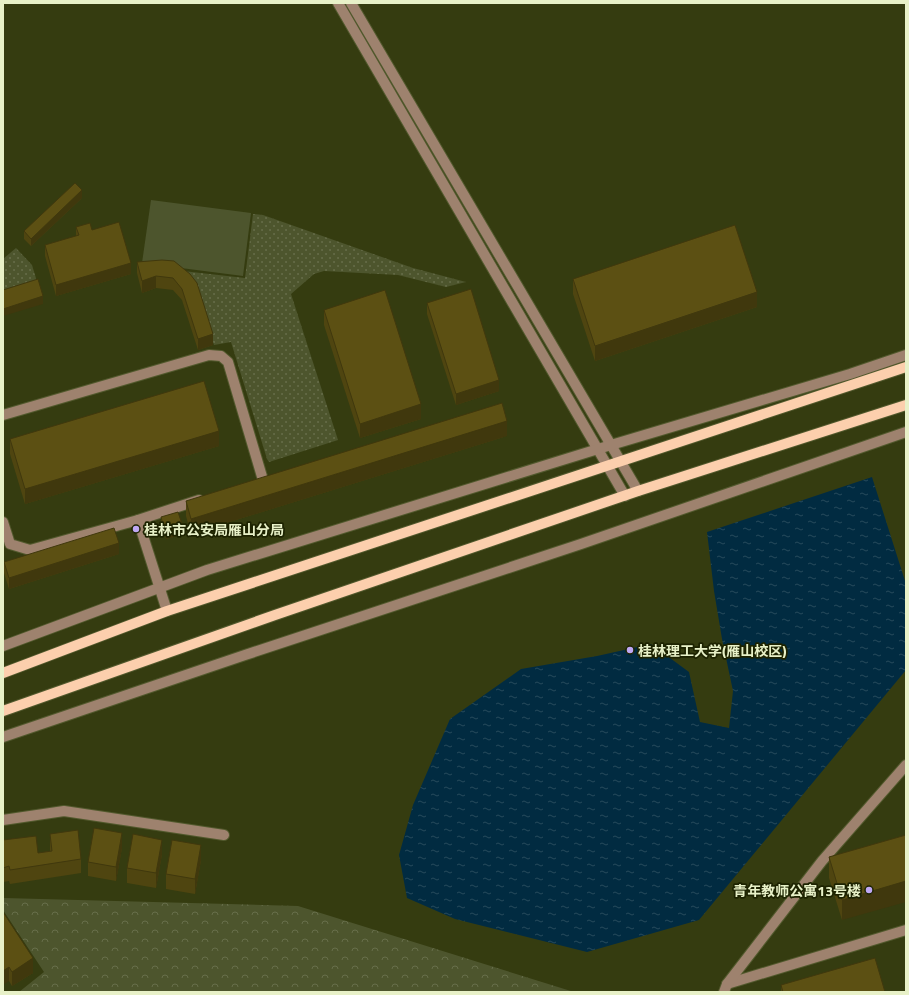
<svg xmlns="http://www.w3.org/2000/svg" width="909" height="995" viewBox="0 0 909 995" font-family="'Titillium Web','Noto Sans SC',sans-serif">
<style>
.grass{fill:url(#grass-dots)}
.forest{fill:url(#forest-crowns)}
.pitch{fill:#4d552d}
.water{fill:url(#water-ripples)}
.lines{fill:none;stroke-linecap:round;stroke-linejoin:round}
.minor-casing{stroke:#52592d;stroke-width:12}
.major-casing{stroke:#52592d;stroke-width:12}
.minor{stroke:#9e826e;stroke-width:10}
.major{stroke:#fccfad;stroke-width:10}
.wall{fill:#4f4510}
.shaded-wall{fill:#40380d}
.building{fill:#5c5013;stroke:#40380d}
.poi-dot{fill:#bfa8f4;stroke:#1d2301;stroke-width:1.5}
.labels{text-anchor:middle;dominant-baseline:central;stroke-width:3.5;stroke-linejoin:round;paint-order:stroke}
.poi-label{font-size:14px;font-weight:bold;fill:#e8f1c8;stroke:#1d2301;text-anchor:start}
</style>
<defs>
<pattern id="grass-dots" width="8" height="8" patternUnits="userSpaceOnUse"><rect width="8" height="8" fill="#4d552d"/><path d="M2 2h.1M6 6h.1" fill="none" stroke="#676e4a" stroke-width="1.8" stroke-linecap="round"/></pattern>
<pattern id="forest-crowns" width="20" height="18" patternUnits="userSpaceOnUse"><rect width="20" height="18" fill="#4d552d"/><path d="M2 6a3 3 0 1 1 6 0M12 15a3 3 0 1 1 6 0" fill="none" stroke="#676e4a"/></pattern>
<pattern id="water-ripples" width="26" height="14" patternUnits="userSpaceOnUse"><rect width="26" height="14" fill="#012b41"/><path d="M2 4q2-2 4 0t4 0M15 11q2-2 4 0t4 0" fill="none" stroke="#264a5b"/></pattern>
</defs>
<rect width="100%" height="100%" fill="#353c10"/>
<g class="grass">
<path d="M253,214l10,1 150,53 53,14 -20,5 -48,-12 -74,-4 -10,3 -23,20 47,146 -69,22 -2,-3 -36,-117 -17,3 -15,-48 -16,-26 62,7z"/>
<path d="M16,248l16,17 6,20 -35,9v-35z"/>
</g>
<path class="forest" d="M3,898l295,8 276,86h-555l25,-20 -41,-62z"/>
<path class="pitch" d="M151,200l100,13 -8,63 -101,-13z"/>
<path class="water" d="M872,477l34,107v86l-207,250 -112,32 -132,-33 -48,-21 -8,-43 14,-50 37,-86 71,-50 76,-13 54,-12 38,28 11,50 29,6 4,-37 -11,-52 -8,-48 -7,-59z"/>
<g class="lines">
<defs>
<g id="minor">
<path d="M338,3l287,493"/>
<path d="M351,3l287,488"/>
<path d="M3,415l206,-60 12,1 7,6 35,118"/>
<path d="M3,522l7,22 20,6 108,-30"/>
<path d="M167,611l-29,-91 61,-20"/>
<path d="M3,646l204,-76 404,-125 239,-71 56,-19"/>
<path d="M3,737l242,-82 336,-111 325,-112"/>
<path d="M3,820l61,-9 160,24"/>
<path d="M727,984l179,-54"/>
<path d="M724,992l3,-8 95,-123 84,-96"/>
</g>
<g id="major">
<path d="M3,673l164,-62 739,-244"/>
<path d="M3,711l272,-96 363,-124 268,-86"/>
</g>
</defs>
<use href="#minor" class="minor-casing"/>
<use href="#major" class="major-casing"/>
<use href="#minor" class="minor"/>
<use href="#major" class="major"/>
</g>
<g class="wall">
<path d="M82,198l-51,48 -7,-7v-8z"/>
<path d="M76,227l16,3 39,44 -75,22 -11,-40v-11l31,-9z"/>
<path d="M174,261l39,84 -15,5 -16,-50 -9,-10 -17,-2 -14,5 -5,-20v-11z"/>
<path d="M573,279l184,28 -162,54 -22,-67z"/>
<path d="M427,303l72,88 -43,14 -29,-91z"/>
<path d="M324,310l97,109 -61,19 -36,-113z"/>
<path d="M507,436l-316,98 -5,-18v-15z"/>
<path d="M10,439l209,7 -194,58 -15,-50z"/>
<path d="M161,517l23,17 -18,5 -5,-18z"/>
<path d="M119,554l-110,35 -5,-16v-11z"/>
<path d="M50,834l31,25v14l-71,11 -1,-3 -6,1v-42l35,13 12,-2z"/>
<path d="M906,835l-64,85 -13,-42v-21z"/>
<path d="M122,848l-6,33 -28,-5v-14z"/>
<path d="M162,854l-6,34 -29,-5v-15z"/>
<path d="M201,860l-6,34 -29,-5v-15z"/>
<path d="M3,912l30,61 -21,13 -3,-5z"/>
<path d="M781,985l104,7h-104z"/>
</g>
<g class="shaded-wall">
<path d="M82,190v8l-51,48v-7z"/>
<path d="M131,263v11l-75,22v-11z"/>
<path d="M156,276v12l-14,5v-12z"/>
<path d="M757,292v15l-162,54v-15z"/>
<path d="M43,296v8l-40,12v-7z"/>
<path d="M213,334v11l-15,5v-11z"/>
<path d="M499,380v11l-43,14v-11z"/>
<path d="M421,404v15l-61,19v-14z"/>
<path d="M507,421v15l-316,98v-15z"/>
<path d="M219,431v15l-194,58v-15z"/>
<path d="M184,530v4l-18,5v-4z"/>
<path d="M119,543v11l-110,35v-11z"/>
<path d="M122,833v15l-6,33v-14z"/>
<path d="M162,840v14l-6,34v-15z"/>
<path d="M201,845v15l-6,34v-15z"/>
<path d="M906,881v21l-64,18v-20z"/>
<path d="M33,958v15l-21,13v-14z"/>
<path d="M9,967v14l-6,4v-14z"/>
</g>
<g class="building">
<path d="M75,183l7,7 -51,49 -7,-8z"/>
<path d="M119,222l12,41 -75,22 -11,-40 34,-10 -3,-8 14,-4 2,7z"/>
<path d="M735,225l22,67 -162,54 -22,-67z"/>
<path d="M162,260l12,1 16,13 7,9 16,51 -15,5 -16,-50 -9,-11 -17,-2 -14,5 -5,-19z"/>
<path d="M38,279l5,17 -40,13v-19z"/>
<path d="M471,289l28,91 -43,14 -29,-91z"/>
<path d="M385,290l36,114 -61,20 -36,-114z"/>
<path d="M204,381l15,50 -194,58 -15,-50z"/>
<path d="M502,403l5,18 -316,98 -5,-18z"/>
<path d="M178,512l6,18 -18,5 -5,-18z"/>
<path d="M114,528l5,15 -110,35 -5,-16z"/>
<path d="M94,828l28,5 -6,34 -28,-5z"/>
<path d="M78,830l3,29 -71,11 -1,-4 -6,2v-28l33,-4 2,17 14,-2 -2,-17z"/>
<path d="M133,834l29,6 -6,33 -29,-5z"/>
<path d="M906,835v46l-64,19 -13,-43z"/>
<path d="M172,840l29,5 -6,34 -29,-5z"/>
<path d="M3,912l30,46 -21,14 -3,-5 -6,4z"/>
<path d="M875,958l10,34h-102l-2,-7z"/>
</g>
<g class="poi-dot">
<circle cx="136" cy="529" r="4"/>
<circle cx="630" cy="650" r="4"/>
<circle cx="869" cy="890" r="4"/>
</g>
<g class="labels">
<g class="poi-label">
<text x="144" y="529">桂林市公安局雁山分局</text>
<text x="638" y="650">桂林理工大学(雁山校区)</text>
<text x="861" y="890" text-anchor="end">青年教师公寓13号楼</text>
</g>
</g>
<rect width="909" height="995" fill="none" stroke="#e8f1c8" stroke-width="8"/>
</svg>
